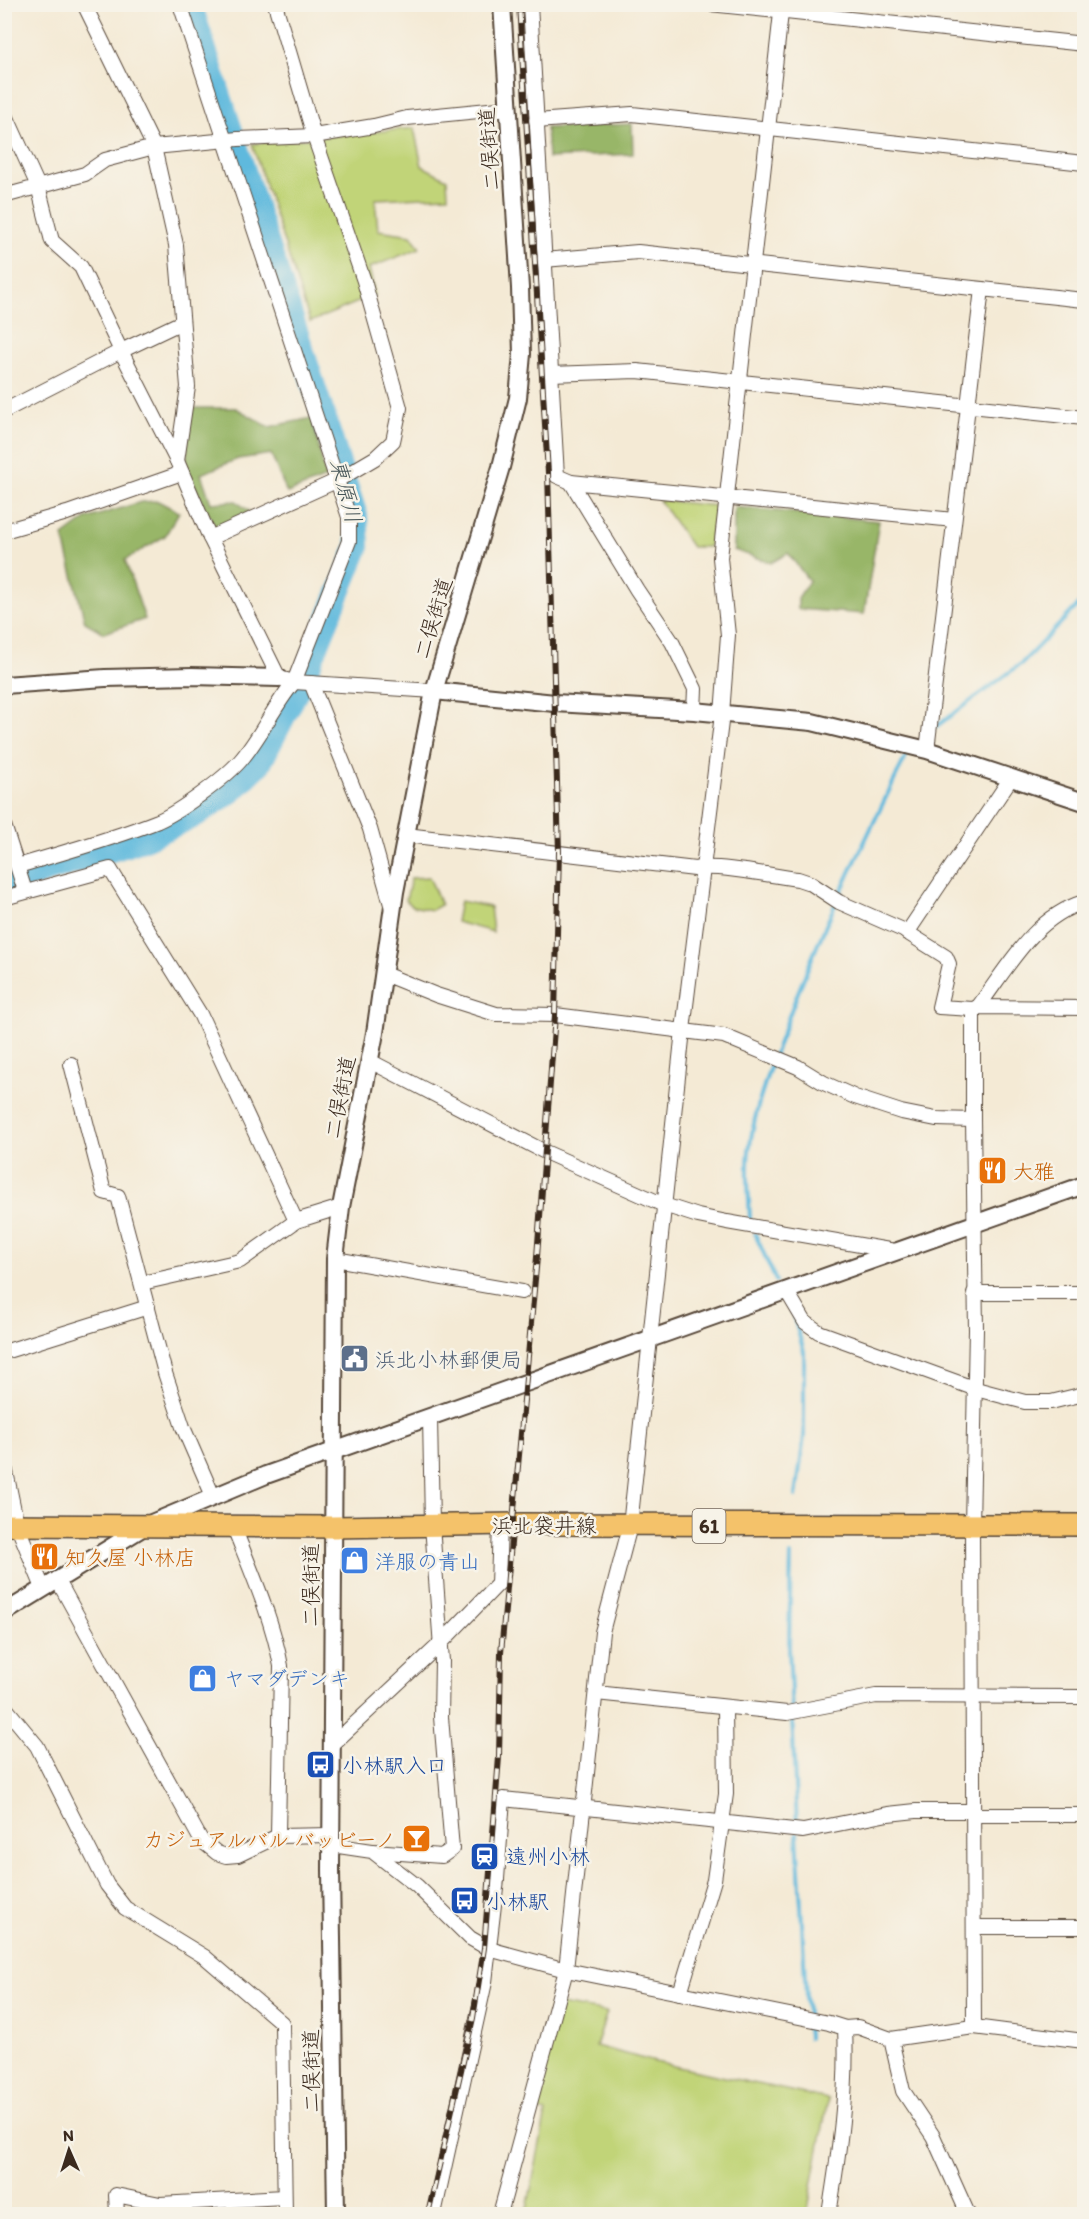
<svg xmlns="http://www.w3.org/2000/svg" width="1089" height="2219" viewBox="0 0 1089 2219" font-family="Itim,'Klee One',sans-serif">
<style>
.green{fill:#c1d478;stroke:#7e7f4b;stroke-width:1.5}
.forest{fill:#98b668;stroke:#6a7043;stroke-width:1.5}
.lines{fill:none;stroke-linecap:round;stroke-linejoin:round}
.stream{stroke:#5fb9dd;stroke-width:4}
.river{stroke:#5fb9dd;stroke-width:24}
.minor-casing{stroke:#574739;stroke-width:16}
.tertiary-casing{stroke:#574739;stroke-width:20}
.primary-casing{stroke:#574739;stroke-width:24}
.minor{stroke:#fff;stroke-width:14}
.tertiary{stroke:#fff;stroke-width:16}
.primary{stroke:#f4c26a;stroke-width:21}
.rail-casing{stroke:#3b2a1e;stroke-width:6}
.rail{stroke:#f7f3e8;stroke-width:4;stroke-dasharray:11;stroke-linecap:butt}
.labels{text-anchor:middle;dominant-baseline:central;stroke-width:5;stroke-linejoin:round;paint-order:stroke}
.shield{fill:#f7f3e8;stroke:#73665b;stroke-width:1.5}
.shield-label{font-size:20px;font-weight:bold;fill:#3b2a1e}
.street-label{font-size:21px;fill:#3b2a1e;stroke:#f7f3e8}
.food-label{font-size:21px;fill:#c56008;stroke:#f7f3e8;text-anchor:start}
.service-label{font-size:21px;fill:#4e5e75;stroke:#f7f3e8;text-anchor:start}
.shop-label{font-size:21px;fill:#366cbe;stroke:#f7f3e8;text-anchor:start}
.transit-label{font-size:21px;fill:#164399;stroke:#f7f3e8;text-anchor:start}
.water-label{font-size:22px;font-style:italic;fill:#465557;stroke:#f7f3e8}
</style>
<rect width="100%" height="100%" fill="#f7f3e8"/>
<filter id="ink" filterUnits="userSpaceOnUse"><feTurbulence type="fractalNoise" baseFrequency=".0167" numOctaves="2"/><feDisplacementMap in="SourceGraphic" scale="12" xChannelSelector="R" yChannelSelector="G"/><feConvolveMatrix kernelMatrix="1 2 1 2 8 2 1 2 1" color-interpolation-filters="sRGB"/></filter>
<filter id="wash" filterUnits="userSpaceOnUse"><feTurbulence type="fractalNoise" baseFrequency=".008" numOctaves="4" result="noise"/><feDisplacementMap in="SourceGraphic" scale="24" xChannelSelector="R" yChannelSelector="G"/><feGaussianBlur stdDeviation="1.35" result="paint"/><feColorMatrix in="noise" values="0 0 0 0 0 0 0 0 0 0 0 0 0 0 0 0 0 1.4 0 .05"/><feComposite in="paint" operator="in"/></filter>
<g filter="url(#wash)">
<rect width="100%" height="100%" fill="#f4ead5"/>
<g class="green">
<path d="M414,128l8,38 25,13 1,17 -73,3 3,31 33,5 9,13 -51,20 6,27 -65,27 -58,-178z"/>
<path d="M659,500l57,6 -7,41h-17z"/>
<path d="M429,877l12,28 -9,5 -20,-4 -6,-6 5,-22z"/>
<path d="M460,901l30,6 3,25 -37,-10z"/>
<path d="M560,2004l47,8 -11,34 59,16 173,37 -21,115h-281l20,-101 -13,-3z"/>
</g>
<g class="forest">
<path d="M632,124l1,30 -85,4 -2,-30z"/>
<path d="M189,408h47l33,19 43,-9 14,60 -39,15 -16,-39 -33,5 -37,15 10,29 25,-2 14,11 -35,16 -29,-60z"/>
<path d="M158,501l21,11 -14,24 -40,24 20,59 -41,14 -19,-11 -22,-86 23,-17 55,-17z"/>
<path d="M734,507l145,14 -15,93 -66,-5v-11l11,-17 -21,-28 -17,10 -37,-13z"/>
</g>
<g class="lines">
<g class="stream">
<path d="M937,726l85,-63 62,-64"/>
<path d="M750,1219c-1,-23 -4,-46 -1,-68 6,-44 21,-86 37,-127 34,-93 78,-182 121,-270"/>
<path d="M755,1234l21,47"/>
<path d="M792,1311l12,41v84l-8,60"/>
<path d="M791,1555l-2,92 8,180"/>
<path d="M797,1834l10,181"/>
<path d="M807,2023l1,15"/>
</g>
<path class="river" d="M4,885l138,-45 54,-25 36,-24 28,-28 46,-90 43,-105 9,-22 -2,-30 -166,-512"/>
</g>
</g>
<g filter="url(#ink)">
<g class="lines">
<defs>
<g id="minor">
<path d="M84,4l70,143 22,98 12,142 -11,74"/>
<path d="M530,4l27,472 14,6"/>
<path d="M710,4l374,40"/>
<path d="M4,111l34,75 14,55 29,26 40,84 56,110 33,77 69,140 15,4 140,9"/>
<path d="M536,121l96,-7 452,49"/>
<path d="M4,196l81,-22 20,-14 49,-13 84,-8 76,-3 60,-10 33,-8 102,-10"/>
<path d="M544,260l94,-8 446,48"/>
<path d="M550,374l87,-3 447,47"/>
<path d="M4,411l117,-60 61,-29"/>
<path d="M4,531l63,-18 115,-40"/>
<path d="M210,538l126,-57 39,-23 18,-17 7,-33 -36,-127 -50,-145 -39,-132"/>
<path d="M311,683l59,146 22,79"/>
<path d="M694,711l1,-22 -23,-47 -35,-52 -66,-108 383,38"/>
<path d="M927,750l55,-461"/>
<path d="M4,825l21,66"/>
<path d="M406,835l289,34c21,-5 79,7 103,10l12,4 29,19 64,28 43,27 3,7 -10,43 34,2 5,-2 106,1"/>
<path d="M18,866c47,-14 95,-27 140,-45 21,-9 66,-42 82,-60 21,-24 33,-54 54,-79l55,-141v-24l-169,-513"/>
<path d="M4,898l106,-29 90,145 96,207"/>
<path d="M907,933l104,-155"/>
<path d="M384,974l52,21 60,19 59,1 169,21 74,31 26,16 31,14 46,15 35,7 37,1"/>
<path d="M978,1007c30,-40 56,-90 106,-105"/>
<path d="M973,1009v111l3,210 -4,195 2,502"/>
<path d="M370,1061l175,91 119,53 34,11 29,6 168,29"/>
<path d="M71,1064l33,128 14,4 47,177 18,54 30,69"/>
<path d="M335,1259l187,33"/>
<path d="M142,1283l98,-22 56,-40 45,-14"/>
<path d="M786,1290l19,32 14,10 157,57 49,13h26l33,-8"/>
<path d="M974,1293h110"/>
<path d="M4,1352l144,-45"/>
<path d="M4,1462l13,63 26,63"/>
<path d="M233,1525c18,46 39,92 48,141l-3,170"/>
<path d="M57,1579l144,261 16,13 9,3 12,-1 40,-19 53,-1"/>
<path d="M596,1693l191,20 89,-17 208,1"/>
<path d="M4,1706l33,40 70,139 18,23 80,49 77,66 3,191"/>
<path d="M332,1745l109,-102 57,-59 2,-59"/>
<path d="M974,1815h110"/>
<path d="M332,1845l40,6 45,35 53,52 19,11 77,21 263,53 16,5c3,63 -6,125 -16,186"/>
<path d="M373,1851l69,5 10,-7 -11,-132 1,-56 -10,-136 -2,-108"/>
<path d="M974,1927h110"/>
<path d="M680,1993l34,-113 12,-86 -1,-87"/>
<path d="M845,2028l13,-1 33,12 83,-12 110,14"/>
<path d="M891,2039l12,52 30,45 35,78"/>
<path d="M117,2214l-1,-19 44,9 124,-7"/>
<path d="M434,2214l51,-232 12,-103 6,-80 300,32 85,-17 28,-3h58"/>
<path d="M500,2214l66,-244 36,-338 28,-106 53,-496 39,-316 6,-79 -8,-77 62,-554"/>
</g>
<g id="tertiary">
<path d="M4,685l101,-7 87,-2 87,2"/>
<path d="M434,691l121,12 139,8 118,11 115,28 157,52"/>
<path d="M4,1613l143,-88 119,-50 818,-290"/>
<path d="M336,2214l-5,-344 4,-611 6,-52 34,-174 20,-141 39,-201 67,-224 17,-69 4,-44 -2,-66 -18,-284"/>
</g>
<path id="primary" d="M4,1525l329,2 180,-3 571,1"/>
</defs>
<use href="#minor" class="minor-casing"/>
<use href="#tertiary" class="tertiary-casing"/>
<use href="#primary" class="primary-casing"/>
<use href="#minor" class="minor"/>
<use href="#tertiary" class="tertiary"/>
<use href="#primary" class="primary"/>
<defs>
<path id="rail" d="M428,2214l45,-196 11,-70 15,-191 2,-104 36,-396 18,-242 4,-163 -11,-379 -29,-469"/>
</defs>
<use href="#rail" class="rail-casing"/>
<use href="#rail" class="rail"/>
</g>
</g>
<defs>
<symbol id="restaurant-square" viewBox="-11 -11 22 22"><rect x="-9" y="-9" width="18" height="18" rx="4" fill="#e8710a" stroke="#f7f3e8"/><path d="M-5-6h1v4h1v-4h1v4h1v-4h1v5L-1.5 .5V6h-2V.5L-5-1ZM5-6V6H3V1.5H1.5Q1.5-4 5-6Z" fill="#fff"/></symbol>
<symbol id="civic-square" viewBox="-11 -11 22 22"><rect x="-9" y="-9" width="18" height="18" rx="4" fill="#5c6f8a" stroke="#f7f3e8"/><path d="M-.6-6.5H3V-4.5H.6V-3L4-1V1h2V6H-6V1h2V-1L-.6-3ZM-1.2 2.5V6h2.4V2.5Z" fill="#fff"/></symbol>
<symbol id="shop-square" viewBox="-11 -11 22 22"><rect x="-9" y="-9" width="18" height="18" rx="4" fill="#3f7fe0" stroke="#f7f3e8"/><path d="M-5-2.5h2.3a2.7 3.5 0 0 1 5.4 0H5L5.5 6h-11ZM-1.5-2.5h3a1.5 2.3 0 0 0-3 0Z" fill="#fff"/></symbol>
<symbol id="bus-square" viewBox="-11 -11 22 22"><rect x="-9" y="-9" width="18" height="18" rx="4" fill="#1a4fb4" stroke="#f7f3e8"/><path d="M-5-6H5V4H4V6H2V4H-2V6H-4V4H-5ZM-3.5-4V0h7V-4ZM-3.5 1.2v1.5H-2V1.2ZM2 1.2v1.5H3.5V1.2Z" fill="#fff"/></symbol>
<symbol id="bar-square" viewBox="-11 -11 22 22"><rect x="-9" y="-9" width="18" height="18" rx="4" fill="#e8710a" stroke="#f7f3e8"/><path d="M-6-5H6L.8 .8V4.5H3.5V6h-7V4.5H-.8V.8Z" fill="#fff"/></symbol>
<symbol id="station-square" viewBox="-11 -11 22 22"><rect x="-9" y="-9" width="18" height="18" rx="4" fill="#1a4fb4" stroke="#f7f3e8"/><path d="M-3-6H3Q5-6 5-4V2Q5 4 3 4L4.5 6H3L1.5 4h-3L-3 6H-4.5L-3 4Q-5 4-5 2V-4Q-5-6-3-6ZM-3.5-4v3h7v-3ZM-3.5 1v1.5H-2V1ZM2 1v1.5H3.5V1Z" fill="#fff"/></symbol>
</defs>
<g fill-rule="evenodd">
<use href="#restaurant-square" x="976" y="1154" width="33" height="33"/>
<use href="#civic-square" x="338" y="1342" width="33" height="33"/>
<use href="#restaurant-square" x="28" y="1540" width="33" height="33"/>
<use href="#shop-square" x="338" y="1544" width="33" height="33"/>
<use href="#shop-square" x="186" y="1662" width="33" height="33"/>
<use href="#bus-square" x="304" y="1748" width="33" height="33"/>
<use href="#bar-square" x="400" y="1822" width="33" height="33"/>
<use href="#station-square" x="468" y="1840" width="33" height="33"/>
<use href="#bus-square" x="448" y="1884" width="33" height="33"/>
</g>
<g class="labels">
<rect class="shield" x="692.5" y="1509" width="33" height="34" rx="4.5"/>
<g class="shield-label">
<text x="709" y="1526">61</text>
</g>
<g class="street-label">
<text transform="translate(489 149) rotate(-94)">二俣街道</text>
<text transform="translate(433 618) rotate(-73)">二俣街道</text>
<text transform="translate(340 1097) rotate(-79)">二俣街道</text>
<text x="544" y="1525">浜北袋井線</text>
<text transform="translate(310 1585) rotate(-90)">二俣街道</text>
<text transform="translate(311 2071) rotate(-91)">二俣街道</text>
</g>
<g class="food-label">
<text x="1013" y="1171">大雅</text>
<text x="65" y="1557">知久屋 小林店</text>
<text x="396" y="1839" text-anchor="end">カジュアルバル バッビーノ</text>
</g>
<g class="service-label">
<text x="375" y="1359">浜北小林郵便局</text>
</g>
<g class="shop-label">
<text x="375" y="1561">洋服の青山</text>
<text x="224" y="1678">ヤマダデンキ</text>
</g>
<g class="transit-label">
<text x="342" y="1765">小林駅入口</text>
<text x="506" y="1856">遠州小林</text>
<text x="486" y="1901">小林駅</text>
</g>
<g class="water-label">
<text transform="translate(346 491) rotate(75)">東原川</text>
</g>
</g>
<rect width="1089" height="2219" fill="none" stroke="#f7f3e8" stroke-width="24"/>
<g transform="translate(69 2150) rotate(357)" stroke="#f7f3e8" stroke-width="4.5" paint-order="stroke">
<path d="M0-4.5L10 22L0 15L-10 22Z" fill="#3b2a1e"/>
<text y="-9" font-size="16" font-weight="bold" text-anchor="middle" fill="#3b2a1e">N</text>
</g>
</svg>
